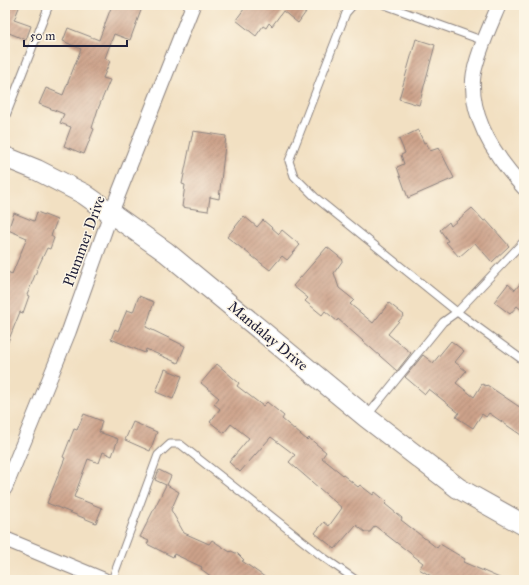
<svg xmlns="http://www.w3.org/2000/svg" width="529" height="585" viewBox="0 0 529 585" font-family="'IM FELL Great Primer',serif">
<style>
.building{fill:url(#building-hatch)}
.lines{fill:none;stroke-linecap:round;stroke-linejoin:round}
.lane-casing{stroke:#8a817e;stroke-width:9}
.street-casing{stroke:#8a817e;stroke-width:16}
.secondary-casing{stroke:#8a817e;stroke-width:22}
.lane{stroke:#fff;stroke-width:7}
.street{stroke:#fff;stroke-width:14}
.secondary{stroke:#fff;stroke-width:20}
.labels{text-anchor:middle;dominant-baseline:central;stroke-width:3;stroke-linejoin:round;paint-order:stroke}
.street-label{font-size:15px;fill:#22223b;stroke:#fcf5e5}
</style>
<defs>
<pattern id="building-hatch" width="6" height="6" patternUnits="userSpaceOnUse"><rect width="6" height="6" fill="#cda28a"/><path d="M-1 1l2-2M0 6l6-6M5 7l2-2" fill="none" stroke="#a68472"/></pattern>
</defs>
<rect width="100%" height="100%" fill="#fcf5e5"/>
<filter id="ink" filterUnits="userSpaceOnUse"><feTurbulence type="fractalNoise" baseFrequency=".025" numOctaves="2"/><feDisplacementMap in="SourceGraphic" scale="8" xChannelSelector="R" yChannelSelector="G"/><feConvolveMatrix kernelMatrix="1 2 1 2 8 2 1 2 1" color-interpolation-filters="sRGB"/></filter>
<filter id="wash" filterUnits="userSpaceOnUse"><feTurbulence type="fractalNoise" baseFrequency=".012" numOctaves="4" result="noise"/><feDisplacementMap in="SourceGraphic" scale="16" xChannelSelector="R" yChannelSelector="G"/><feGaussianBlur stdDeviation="0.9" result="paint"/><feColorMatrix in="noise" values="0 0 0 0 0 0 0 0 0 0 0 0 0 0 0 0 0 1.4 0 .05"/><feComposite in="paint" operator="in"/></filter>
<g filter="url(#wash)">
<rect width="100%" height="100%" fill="#f2e0c2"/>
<g id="blocks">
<g class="building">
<path d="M5,5h15l-6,15 17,6 -5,14 -17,-7 -4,9z"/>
<path d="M112,5h31l-13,35 -16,-6 -9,24 5,3 -7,17 7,2 -12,29 -6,19 2,1 -10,25 -20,-8 7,-19 -11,-4 4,-9 -25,-10 7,-16 17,7 18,-46 -18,-8 5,-13 31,12z"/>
<path d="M247,5h49l10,7 -8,11 -15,-12 -11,15 -3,-3 -3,5 -3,-2 -7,10 -20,-16z"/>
<path d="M416,39l19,6 -16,60 -20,-6z"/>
<path d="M418,130l6,13 2,-1 4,9 9,-3 15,30 -46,20 -11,-31 7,-3 -3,-9 4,-2 -6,-14z"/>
<path d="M193,131l33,5 -7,63 -9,-2 -2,14 -26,-4 3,-22 -3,-1z"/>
<path d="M472,208l12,13 2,-1 23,26 -17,16 -17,-19 -16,14 -13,-15 2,-1 -8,-11 9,-8 2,4z"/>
<path d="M37,212l20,8 -6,16 3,2 -4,11 -3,-1 -8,17 -12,30 2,1 -6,17 -3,-1 -15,37v-78l7,3 15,-36 -19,-8 6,-17 20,8z"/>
<path d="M244,216l13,11 6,-7 16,14 3,-4 18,15 -13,15 -5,-4 -12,14 -43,-33z"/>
<path d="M327,247l16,13 -9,13 5,15 15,12 -4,4 23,19 16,-20 15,12 -16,19 23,19 -14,18 -59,-52 -1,2 -12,-10 -3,4 -17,-14 3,-3 -15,-12z"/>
<path d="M524,279v33l-7,-6 -7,8 -16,-12 14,-18 7,6z"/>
<path d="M139,296l15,6 -8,25 39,19 -7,17 -32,-14 -1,4 -34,-14 4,-10 3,2 9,-21 6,2z"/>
<path d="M451,341l13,10 -9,11 11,9 -10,12 18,14 8,-13 4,2 1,-1 37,25v27l-35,-24 -3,4 -4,-3 -9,14 -17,-11 3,-4 -30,-24 -4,5 -20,-17 18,-22 10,8z"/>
<path d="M217,364l22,19 -2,3 26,20 4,-4 17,14 -2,3 25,21 2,-2 17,14 -4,6 36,29 2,-2 13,10 2,-3 12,10 -2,2 17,14 -1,2 36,28 3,-4 25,15 -2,3 41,18h-66l-19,-11 4,-6 -48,-37 -5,6h-5l-9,-7 -21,24 -20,-16 9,-11 5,4 13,-18 -53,-46 6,-7 -24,-18 -31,35 -11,-10 20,-24 -18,-14 -7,9 -14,-11 10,-13 -6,-5 5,-6 -18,-15z"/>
<path d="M165,369l17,7 -9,23 -17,-7z"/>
<path d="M84,414l18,7 -3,11 19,7 -6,17 -9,-4 -4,11 -11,-4 -14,38 28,11 -6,15 -49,-20 18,-45 -2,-1 11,-28 3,1z"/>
<path d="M133,422l24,10 -7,19 -25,-11z"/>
<path d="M159,470l12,6 -4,9 12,7 -8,18 13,23 25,11 3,-4 18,12 1,-1 7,3 6,6 -2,1 27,19h-53l-15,-11 1,-2 -28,-13 -1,3 -26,-13 2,-3 -9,-4 26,-52 -11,-5z"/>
</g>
</g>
</g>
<g filter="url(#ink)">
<use href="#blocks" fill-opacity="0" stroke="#8a817e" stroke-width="1"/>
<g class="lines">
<defs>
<g id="lane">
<path d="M353,5l-7,8 -57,148 5,15 21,21 142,115 67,49"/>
<path d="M385,5l99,36"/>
<path d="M5,118l44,-113"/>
<path d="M367,416l76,-94 14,-10 67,-71"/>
<path d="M112,580l46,-125 12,-11h10l143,113 33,23"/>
</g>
<g id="street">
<path d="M499,5c-8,19 -25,55 -26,75 -2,41 24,79 51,108"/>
<path d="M5,488l64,-157 42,-118 82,-208"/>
<path d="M5,539l99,41"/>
</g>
<path id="secondary" d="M5,157l32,13 47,24 82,58 200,165 92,71 66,37"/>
</defs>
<use href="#lane" class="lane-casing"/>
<use href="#street" class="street-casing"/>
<use href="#secondary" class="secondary-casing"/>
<use href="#lane" class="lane"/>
<use href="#street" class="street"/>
<use href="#secondary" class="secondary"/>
</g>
</g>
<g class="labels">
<g class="street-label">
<text transform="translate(84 241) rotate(-70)">Plummer Drive</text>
<text transform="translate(268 336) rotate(40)">Mandalay Drive</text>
</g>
</g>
<rect width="529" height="585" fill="none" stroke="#fcf5e5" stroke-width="20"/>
<path d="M24 40v6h103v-6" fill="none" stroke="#22223b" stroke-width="2"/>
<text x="30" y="40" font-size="12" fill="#22223b" stroke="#fcf5e5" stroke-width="3" paint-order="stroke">50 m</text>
</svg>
